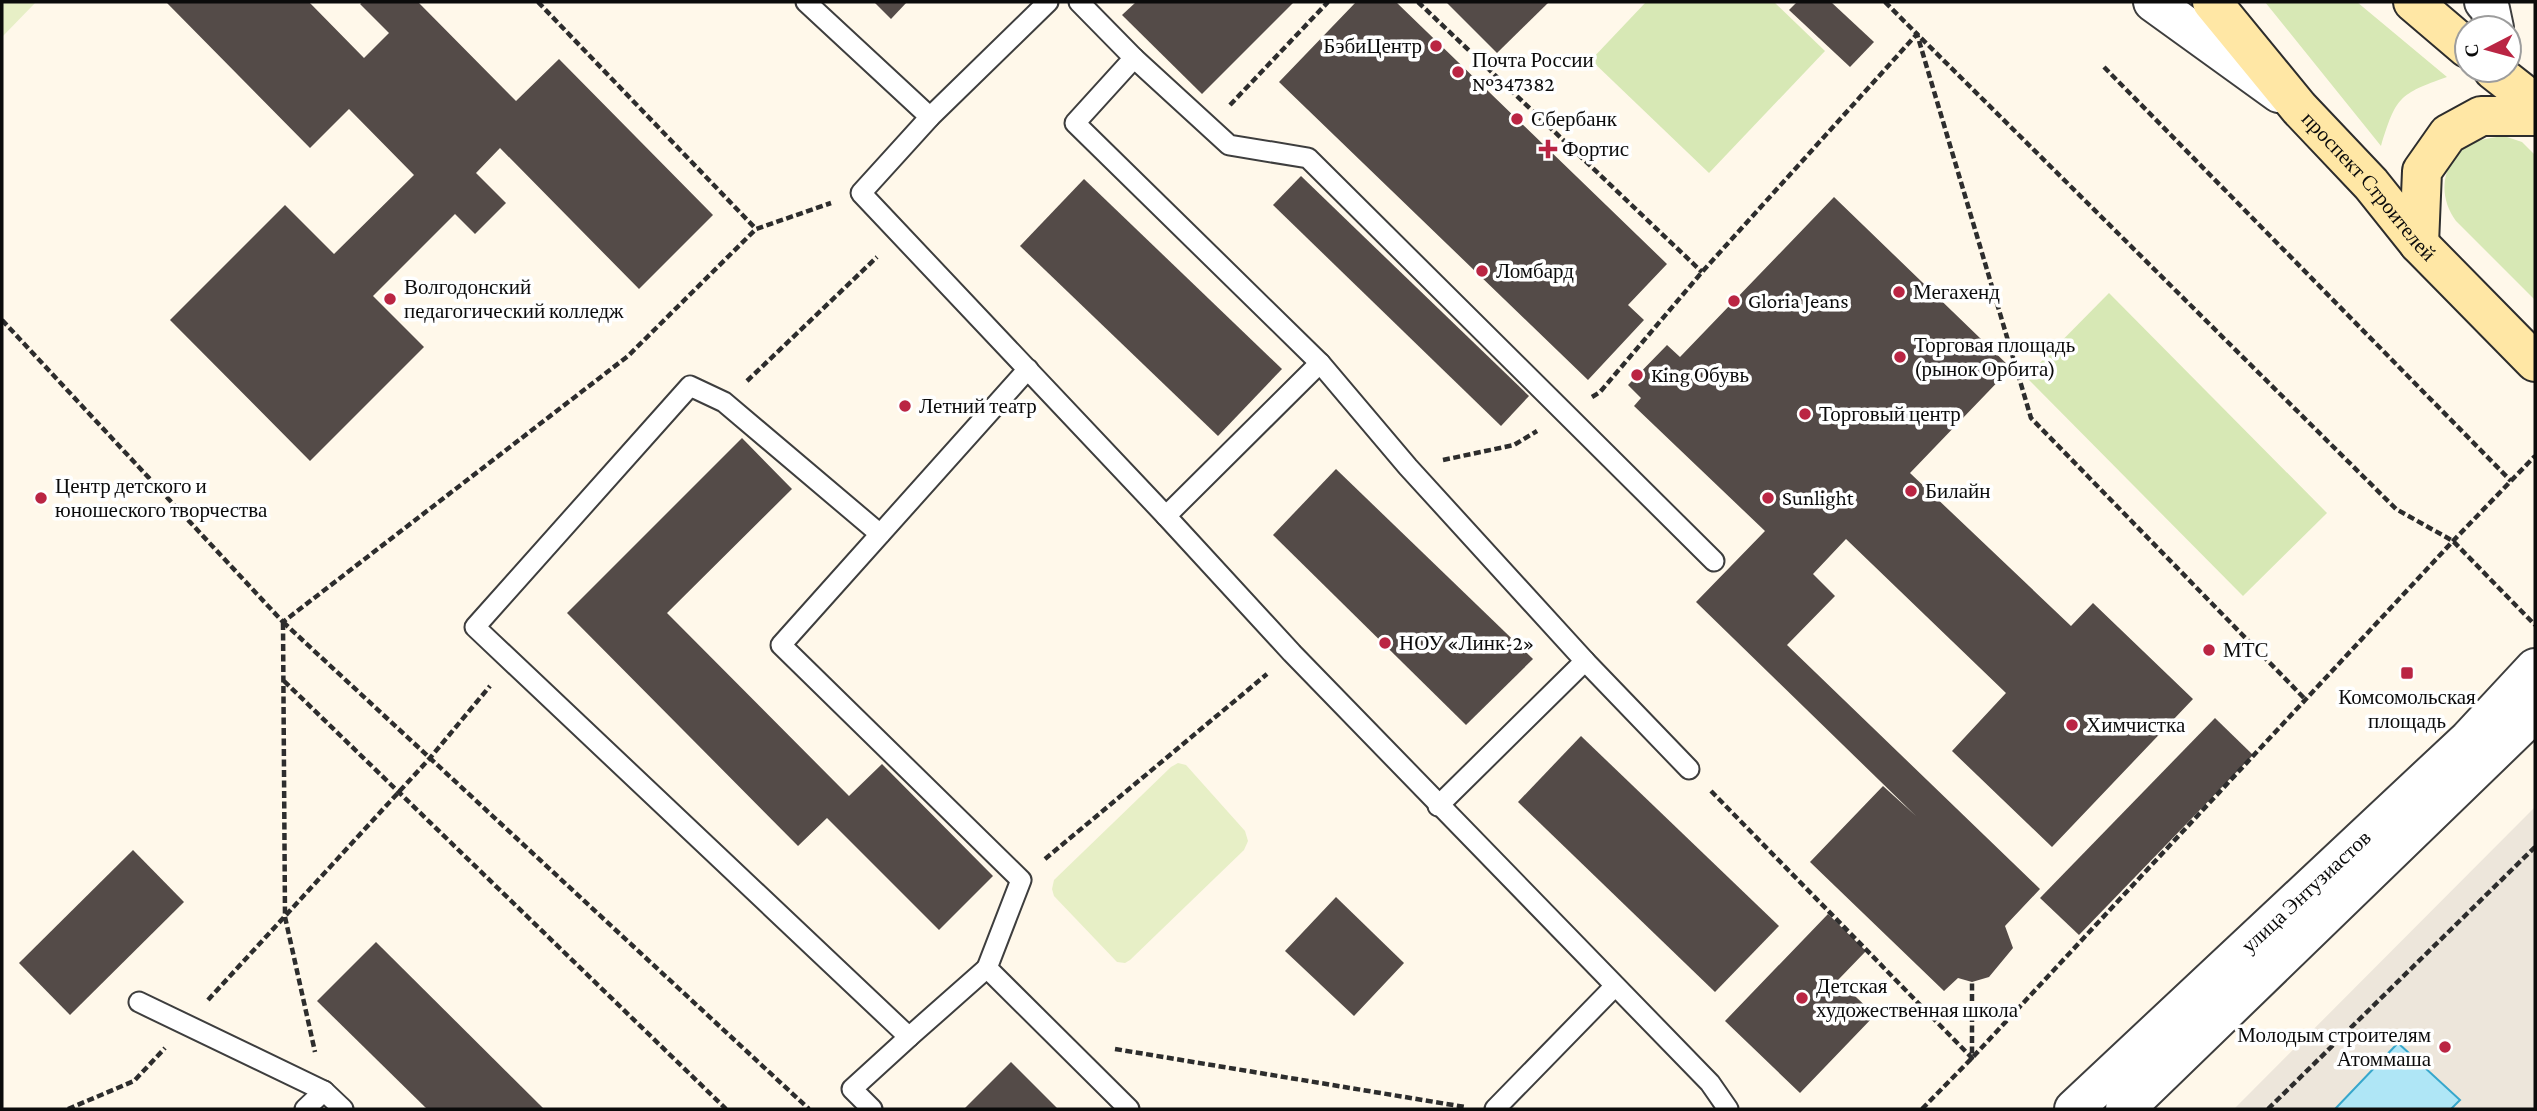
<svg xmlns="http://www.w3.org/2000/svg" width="2537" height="1111" viewBox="0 0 2537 1111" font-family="'Crimson Pro',serif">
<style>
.green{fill:#d7e8b5}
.pitch{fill:#e7efc6}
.plaza{fill:#ede6db}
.water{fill:#afe6f6;stroke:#37a7cc;stroke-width:2}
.building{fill:#544b48}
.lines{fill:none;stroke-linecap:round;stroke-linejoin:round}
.service-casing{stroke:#3e3e3e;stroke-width:23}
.minor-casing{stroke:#3e3e3e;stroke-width:42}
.tertiary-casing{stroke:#3e3e3e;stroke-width:42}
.secondary-casing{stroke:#2d2d2d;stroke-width:42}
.path{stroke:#2d2d2d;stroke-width:4.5;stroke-dasharray:7 3.5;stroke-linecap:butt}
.service{stroke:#fff;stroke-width:19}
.minor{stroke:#fff;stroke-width:38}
.tertiary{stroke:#fff;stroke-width:38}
.secondary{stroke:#ffe7a5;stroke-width:38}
.poi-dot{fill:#ba2543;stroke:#fff;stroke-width:2.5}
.labels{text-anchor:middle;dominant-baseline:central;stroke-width:7;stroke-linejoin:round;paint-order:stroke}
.poi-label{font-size:21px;fill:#0b0b0b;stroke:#fff;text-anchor:start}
.street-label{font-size:21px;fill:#0b0b0b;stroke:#fff}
</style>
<rect width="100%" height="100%" fill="#fff8ea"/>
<g class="green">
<path d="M1646,2h128l51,49 -116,122 -118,-113z"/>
<path d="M2265,2h92l90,75c-48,17 -51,20 -66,69z"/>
<path d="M2504,136l18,6 13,13v145l-79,-79c-22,-29 -12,-70 25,-81 7,-2 15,-3 23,-4z"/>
<path d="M2109,293l218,220 -84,83 -217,-219z"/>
</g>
<g class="pitch">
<path d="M2,2h34l-34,35z"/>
<path d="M1178,763l8,2 59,66 3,10 -4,9 -114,110 -5,3 -8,-1 -63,-66 -2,-7 2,-9 117,-113z"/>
</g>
<path class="plaza" d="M2535,807v302h-301z"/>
<path class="water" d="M2398,1043l62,57 -9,9h-116z"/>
<g class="building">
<path d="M166,2h143l55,56 25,-25 -29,-29 3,-2h55l98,99 43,-42 154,156 -74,74 -139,-141 -24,25 30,30 -31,31 -20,-20 -82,82 51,51 -114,114 -140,-141 115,-115 49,49 80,-79 -65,-66 -39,39z"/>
<path d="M874,2h33l-16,17z"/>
<path d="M1136,2h158l-92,92 -80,-79z"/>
<path d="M1356,2h40l271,262 -39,41 16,15 -56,60 -309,-298z"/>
<path d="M1446,2h103l-52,51z"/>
<path d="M1797,2h34l43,40 -24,25 -61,-57z"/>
<path d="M1301,176l228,220 -28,30 -228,-221z"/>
<path d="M1084,179l198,190 -64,67 -198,-190z"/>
<path d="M1834,197l177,171 -101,105 161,153 22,-23 100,96 -141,148 -100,-96 54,-58 -160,-154 -33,35 22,22 -48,49 253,244 -35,37 8,22 -24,29 -17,5 -14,-4 -14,13 -134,-129 73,-76 33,30 -220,-214 69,-71 -131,-125 7,-8 -13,-13 39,-40 13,12z"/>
<path d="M742,438l50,51 -125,124 182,183 33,-32 111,112 -54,54 -112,-112 -29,28 -231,-233z"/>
<path d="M1336,469l197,190 -67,66 -193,-190z"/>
<path d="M2215,718l38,37 -174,180 -39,-37z"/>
<path d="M1581,736l198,190 -64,66 -197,-190z"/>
<path d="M133,850l51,52 -114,113 -51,-52z"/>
<path d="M1336,897l68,66 -50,53 -69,-65z"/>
<path d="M1828,914l38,37 -28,29 37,35 -75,78 -75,-72z"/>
<path d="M376,942l168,167h-117l-110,-108z"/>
<path d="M1011,1062l47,47h-94z"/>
</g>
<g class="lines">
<defs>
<g id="service">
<path d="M806,2l124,115"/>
<path d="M1048,2l-118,115 -69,76 305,323 126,137 418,430 18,26"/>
<path d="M1079,2l55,56 -59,65 245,240 88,104 177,194 104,108"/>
<path d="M1134,58l95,87 79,13 406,403"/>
<path d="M1028,369l-247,276 240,235 -34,88 142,141"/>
<path d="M1166,516l154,-153"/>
<path d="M880,534l-156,-132 -34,-16 -215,241 434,410 78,-69"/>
<path d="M1438,806l147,-145"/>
<path d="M139,1002l185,89"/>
<path d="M305,1109l19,-18 19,18"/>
<path d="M872,1109l-20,-20 57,-52"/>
<path d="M1495,1109l120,-123"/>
</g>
<g id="minor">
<path d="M2153,2l126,91"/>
<path d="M2484,2l6,7 4,19"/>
</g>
<g id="tertiary">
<path id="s1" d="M2074,1109l395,-370 66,-71"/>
<path d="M2125,1109l410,-397"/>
</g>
<g id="secondary">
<path id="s2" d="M2212,2l87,106 72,76 48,60 116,118"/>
<path d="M2413,2l54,46"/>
<path d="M2493,70l42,33"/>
<path d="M2419,244l3,-73 26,-37 33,-18h54"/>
</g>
</defs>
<use href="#service" class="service-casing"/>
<use href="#minor" class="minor-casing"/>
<use href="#tertiary" class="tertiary-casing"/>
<use href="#secondary" class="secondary-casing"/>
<g class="path">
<path d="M538,2l218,227"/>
<path d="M1418,2l284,270"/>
<path d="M1885,2l32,32 114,384 274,281"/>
<path d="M2104,67l407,414"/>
<path d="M1230,105l98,-103"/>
<path d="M2,320l281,302 345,-266 128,-127 75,-26"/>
<path d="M747,381l130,-124"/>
<path d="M1592,397l8,-5 102,-120 215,-238 479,475 57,32 82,84"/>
<path d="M1443,460l71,-15 23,-14"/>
<path d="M283,622l526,487"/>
<path d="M283,623l2,294 30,135"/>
<path d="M284,681l442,428"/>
<path d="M1711,791l261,267v-76"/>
<path d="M1045,859l222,-185"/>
<path d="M208,1000l222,-242 60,-72"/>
<path d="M1115,1049l350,58"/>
<path d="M68,1109l66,-28 31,-33"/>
<path d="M1922,1109l50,-51 481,-517 82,-85"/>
<path d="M2268,1109l267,-262"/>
</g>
<use href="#service" class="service"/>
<use href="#minor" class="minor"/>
<use href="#tertiary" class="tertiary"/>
<use href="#secondary" class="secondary"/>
</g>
<g class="poi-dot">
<circle cx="1436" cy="46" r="7"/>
<circle cx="1458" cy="72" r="7"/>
<circle cx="1517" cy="119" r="7"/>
<path d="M1544.5 138.5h7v7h7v7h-7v7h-7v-7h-7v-7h7z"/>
<circle cx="1482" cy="271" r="7"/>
<circle cx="1899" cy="292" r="7"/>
<circle cx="390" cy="299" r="7"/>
<circle cx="1734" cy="301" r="7"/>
<circle cx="1900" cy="357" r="7"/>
<circle cx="1637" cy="375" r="7"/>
<circle cx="905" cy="406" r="7"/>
<circle cx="1805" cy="414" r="7"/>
<circle cx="1911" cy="491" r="7"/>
<circle cx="41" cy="498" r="7"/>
<circle cx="1768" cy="498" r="7"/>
<circle cx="1385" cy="643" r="7"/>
<circle cx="2209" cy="650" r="7"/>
<rect x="2400" y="666" width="14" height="14" rx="3.5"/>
<circle cx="2072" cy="725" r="7"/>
<circle cx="1802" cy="998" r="7"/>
<circle cx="2445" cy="1047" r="7"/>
</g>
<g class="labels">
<g class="poi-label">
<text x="1422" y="46" text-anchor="end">БэбиЦентр</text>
<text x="1472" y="60">Почта России<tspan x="1472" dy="24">№347382</tspan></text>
<text x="1531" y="119">Сбербанк</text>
<text x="1562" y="149">Фортис</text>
<text x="1496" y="271">Ломбард</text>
<text x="404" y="287">Волгодонский<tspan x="404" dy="24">педагогический колледж</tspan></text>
<text x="1913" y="292">Мегахенд</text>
<text x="1748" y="301">Gloria Jeans</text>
<text x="1914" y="345">Торговая площадь<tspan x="1914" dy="24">(рынок Орбита)</tspan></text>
<text x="1651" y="375">King Обувь</text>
<text x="919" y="406">Летний театр</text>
<text x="1819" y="414">Торговый центр</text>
<text x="55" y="486">Центр детского и<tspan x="55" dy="24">юношеского творчества</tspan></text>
<text x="1925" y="491">Билайн</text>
<text x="1782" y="498">Sunlight</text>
<text x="1399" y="643">НОУ «Линк-2»</text>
<text x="2223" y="650">МТС</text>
<text x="2407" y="697" text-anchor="middle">Комсомольская<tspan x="2407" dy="24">площадь</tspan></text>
<text x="2086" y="725">Химчистка</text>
<text x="1816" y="986">Детская<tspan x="1816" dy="24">художественная школа</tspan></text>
<text x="2431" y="1035" text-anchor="end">Молодым строителям<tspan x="2431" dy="24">Атоммаша</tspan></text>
</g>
<g class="street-label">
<text stroke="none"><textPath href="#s2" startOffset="242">проспект Строителей</textPath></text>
<text stroke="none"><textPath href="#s1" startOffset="318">улица Энтузиастов</textPath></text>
</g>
</g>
<rect width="2537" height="1111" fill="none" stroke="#0b0b0b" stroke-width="7"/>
<g transform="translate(2488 49) rotate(264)"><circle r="33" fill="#ffffff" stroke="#9d9d9d" stroke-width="2"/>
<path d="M0-5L12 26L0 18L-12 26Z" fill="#ba2543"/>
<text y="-10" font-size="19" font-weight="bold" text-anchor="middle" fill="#0b0b0b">С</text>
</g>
</svg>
